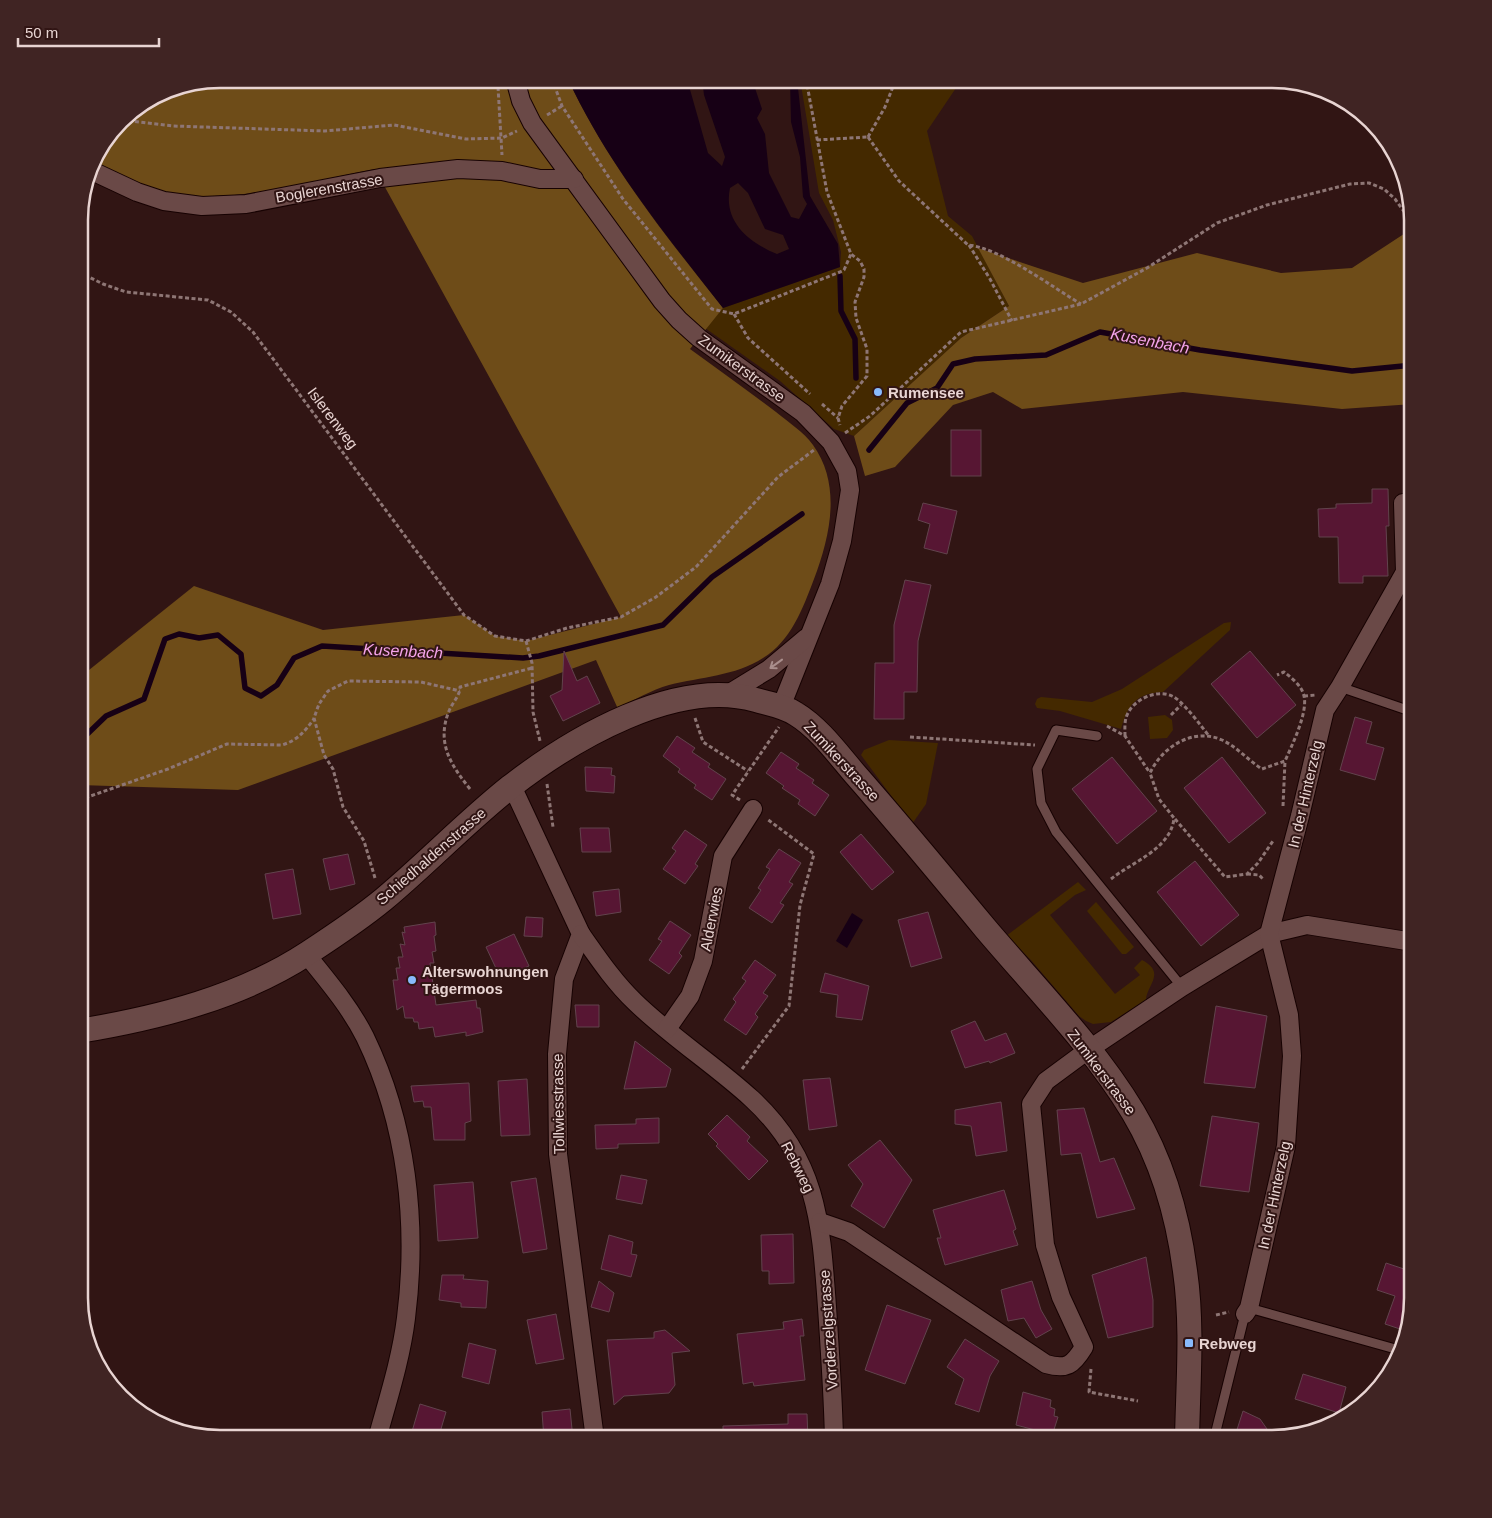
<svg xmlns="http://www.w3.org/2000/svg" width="1492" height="1518" viewBox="0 0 1492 1518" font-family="Arial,sans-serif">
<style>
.green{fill:#442900}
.forest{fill:#6e4c18}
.water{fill:#170015;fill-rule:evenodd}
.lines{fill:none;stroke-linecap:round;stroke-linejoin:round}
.stream{stroke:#170015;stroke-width:5.5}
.building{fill:#571633;stroke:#62434d}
.lane-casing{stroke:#170202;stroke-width:11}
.street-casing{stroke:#170202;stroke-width:20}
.secondary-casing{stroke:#170202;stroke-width:26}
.path{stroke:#8e7675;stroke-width:3;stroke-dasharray:4 2.5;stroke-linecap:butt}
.lane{stroke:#6a4947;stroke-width:9}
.street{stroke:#6a4947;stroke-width:18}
.secondary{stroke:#6a4947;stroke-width:24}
.oneway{stroke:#a98e8c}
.poi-dot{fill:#88bafc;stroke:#311514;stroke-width:2}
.labels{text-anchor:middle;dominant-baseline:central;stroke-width:4;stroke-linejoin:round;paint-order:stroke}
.street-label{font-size:15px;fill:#e8d4d2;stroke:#311514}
.poi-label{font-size:15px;font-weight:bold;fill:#e8d4d2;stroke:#311514;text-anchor:start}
.water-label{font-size:16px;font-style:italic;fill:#f4a3e9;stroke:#311514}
.rim{fill:none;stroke:#e8d4d2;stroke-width:2.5}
</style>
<rect width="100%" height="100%" fill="#311514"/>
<g class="green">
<path d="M800,79h157l1,6 -31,46 21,85 24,20 37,70 -48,32 -107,98 -20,-7 -54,-48 -75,-53 18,-20 117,-41 1,-15 -8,-32 -14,-27z"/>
<path d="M1231,622l-1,8 -67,62c-27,1 -35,13 -42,37l-61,-18 -23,-3 -2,-4 2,-5 4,-2 51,5 30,-13 102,-66z"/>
<path d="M1165,715l7,5 1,10 -6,8 -17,1 -2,-22z"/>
<path d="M889,740l49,3 -12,61 -14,20 -51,-69 3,-5z"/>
<path d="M1078,882l8,8 -11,5 -25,20 65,79 25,-19 -6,-7 8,-8c25,13 4,26 4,40l-35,22 -18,2 -7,-3 -7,-5 -49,-57 -24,-23z"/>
<path d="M1096,902l38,45 -8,7h-4l-35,-43z"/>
</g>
<g class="forest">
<path d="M219,79h349c39,84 97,156 155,229l-33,41c29,21 58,42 86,63 12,10 28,20 37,33 29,40 17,92 1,134 -11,29 -23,62 -51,79 -28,18 -62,19 -94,27 -17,5 -36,15 -51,24l-22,-49 -358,130 -159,-5v-107l115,-92 129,44 141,-15 31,21 31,5 95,-24 -246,-448c-64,12 -144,37 -209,23 -26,-5 -50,-19 -74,-30l34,-48 40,-25z"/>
<path d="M1413,228v176l-71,5 -159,-17 -161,17 -29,-17 -40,13 -58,62 -30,9 -11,-40 107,-98 48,-32 -31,-58 105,35 114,-30 84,20 71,-5z"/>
</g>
<g class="water">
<path d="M568,79h119l21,74 14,13 3,-9 -21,-62 -2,-16h50l10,30 -5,9 8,16 4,39 22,44 8,2 8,-15 -4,-7 -3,-40 -9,-35 -1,-43h7l13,117 28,48 2,23 -117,41c-57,-73 -116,-145 -155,-229zM738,183l10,10 17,36 18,6 6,14 -12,5c-29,-12 -54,-33 -47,-66z"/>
<path d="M852,913l11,7 -16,28 -11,-7z"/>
</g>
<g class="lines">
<g class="stream">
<path d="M840,276l1,35 14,28 1,39"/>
<path d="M869,450l38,-47 30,-15 16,-24 22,-5 71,-4 54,-23 100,18 152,21 61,-6"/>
<path d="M79,742l27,-26 38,-17 21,-60 14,-5 20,4 19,-3 23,19 4,34 16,8 16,-11 17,-27 28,-12 201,12 16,-2 124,-31 49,-48 90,-63"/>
</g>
</g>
<g class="building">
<rect x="951" y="430" width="30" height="46"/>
<path d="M1372,489h16l1,37h-3l2,50h-25v7h-24l-1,-46h-19l-1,-28 18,-1v-4l36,-1z"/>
<path d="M923,503l34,8 -10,43 -23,-6 6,-24 -12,-4z"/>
<path d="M905,580l26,5 -13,56 -1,51h-13v27h-30l1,-56h19v-38z"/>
<path d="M564,651l13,30 10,-5 13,27 -37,18 -13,-25 12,-6z"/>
<path d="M1250,651l46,54 -39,33 -46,-54z"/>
<path d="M1355,717l17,5 -6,21 18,5 -9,32 -35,-10z"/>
<path d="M677,736l18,12 -3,4 18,12 -2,3 18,12 -14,21 -18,-12 2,-3 -18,-13 2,-3 -17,-13z"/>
<path d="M781,752l18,12 -3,4 18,12 -2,3 17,12 -14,21 -17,-12 2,-4 -18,-12 2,-2 -18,-13z"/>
<path d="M1112,757l45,54 -40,33 -45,-55z"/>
<path d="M1222,757l44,56 -37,30 -45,-55z"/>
<path d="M585,767l27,1 -1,7 4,1 -1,17 -28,-2z"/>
<path d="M580,828h29l2,24h-29z"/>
<path d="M685,830l22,15 -12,19 3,2 -13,18 -22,-15 13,-18 -4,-3z"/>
<path d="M861,834l33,38 -22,18 -32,-38z"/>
<path d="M779,849l22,14 -12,19 4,2 -13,19 4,2 -12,18 -23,-15 12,-18 -3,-2 12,-19 -4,-2z"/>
<path d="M348,854l7,30 -25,6 -7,-31z"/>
<path d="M1195,861l44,54 -38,31 -44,-54z"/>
<path d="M293,869l8,45 -28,5 -8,-45z"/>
<path d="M619,889l2,23 -25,4 -3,-24z"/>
<path d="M928,912l14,46 -31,9 -13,-47z"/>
<path d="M526,917l17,1 -1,19 -18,-1z"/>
<path d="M670,921l21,14 -12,18 3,3 -13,18 -20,-14 13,-19 -4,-2z"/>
<path d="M435,922l1,13 -2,1 2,15 -4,1 2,11h-4l6,42 40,-5 1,8h3l3,24 -17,4v-4l-31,5 -2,-10 -14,2 -1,-7h-4l-1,-4h-8l-2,-12 -6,4 -4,-30h5l-2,-12h4l-2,-11h5l-3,-13 5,1 -3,-13 3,1 -1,-6z"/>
<path d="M514,934l15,32 -28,13 -15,-32z"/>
<path d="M755,960l21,15 -13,18 5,3 -13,18 3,3 -12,18 -22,-15 12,-18 -3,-3 13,-18 -4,-3z"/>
<path d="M825,973l44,13 -7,34 -26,-3 2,-22 -18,-3z"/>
<path d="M575,1005h24v22h-22z"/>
<path d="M1216,1006l51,10 -12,72 -51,-5z"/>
<path d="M975,1021l10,20 21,-8 9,20 -25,10 -1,-2 -24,7 -14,-37z"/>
<path d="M635,1041l36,28 -5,18 -42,2z"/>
<path d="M830,1078l7,48 -28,4 -6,-50z"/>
<path d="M527,1079l3,56 -29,1 -3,-55z"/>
<path d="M469,1083l2,38 -6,2v17h-31l-3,-33h-7l-1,-6 -9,1 -3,-16z"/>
<path d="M1001,1102l6,49 -31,5 -5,-30 -16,-2v-14z"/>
<path d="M1084,1108l16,54 14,-4 21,51 -38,9 -16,-65 -20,2 -4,-45z"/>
<path d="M727,1115l23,22 -3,4 21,20 -19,19 -33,-34 2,-2 -10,-10z"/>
<path d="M1212,1116l47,7 -10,69 -49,-6z"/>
<path d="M659,1118v25l-41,1v4l-22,1 -1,-24 41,-1v-5z"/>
<path d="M880,1140l32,40 -28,48 -33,-22 12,-22 -15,-19z"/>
<path d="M621,1175l26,5 -5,24 -26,-5z"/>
<path d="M536,1178l11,71 -24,4 -12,-71z"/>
<path d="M473,1182l5,56 -40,3 -4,-56z"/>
<path d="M1004,1190l12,39 -3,2 5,14 -73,20 -8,-27h4l-8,-28z"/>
<path d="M793,1234l1,49 -25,1v-13h-7l-1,-36z"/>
<path d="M609,1235l24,7 -2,12 6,1 -6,22 -30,-8z"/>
<path d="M1146,1257l7,43v27l-45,11 -16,-63z"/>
<path d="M1386,1263l27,9v27l-7,32 -21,-7 10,-28 -18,-6z"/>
<path d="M442,1275h22l-1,4 25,2 -2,27 -25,-1v-4l-22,-3z"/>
<path d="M599,1281l15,12 -5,19 -18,-5z"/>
<path d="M1032,1281l9,29 11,19 -16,9 -12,-20 -16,3 -7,-31z"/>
<path d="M887,1305l44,15 -26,64 -40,-14z"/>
<path d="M556,1314l8,45 -28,5 -9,-44z"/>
<path d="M802,1319l2,17h-4l5,44 -51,6 -1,-4 -10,2 -6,-50 47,-5 -1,-7z"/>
<path d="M665,1330l25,21 -18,2 3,32 -6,8 -45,3 -10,9 -7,-65 47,-2v-6z"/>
<path d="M965,1339l34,22 -9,15 -11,36 -24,-8 9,-25 -17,-12z"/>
<path d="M469,1343l27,7 -7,34 -27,-7z"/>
<path d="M1303,1374l43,13 -7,26 -44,-14z"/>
<path d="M1023,1392l28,8 -1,7 5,2 -1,7 4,1 -7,22h-14l2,-8 -23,-6z"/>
<path d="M420,1404l26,8 -8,27h-13l-14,-4z"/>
<path d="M570,1409l3,30h-29l-2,-27z"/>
<path d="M1243,1411l17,8 14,20h-40z"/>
<path d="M788,1414h19l1,25h-85v-13l65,-2z"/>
</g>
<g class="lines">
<defs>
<g id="lane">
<path d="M1340,687l73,25"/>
<path d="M1097,736l-41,-6 -19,39 4,34 15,29 126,155"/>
<path d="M1249,1308l150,42"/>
<path d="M1214,1439l31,-125"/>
</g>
<g id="street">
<path d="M515,79l6,22 11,22 130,178 17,19 20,18 104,75 28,29 16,29 3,19 -8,51 -12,43 -49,123"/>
<path d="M90,170l47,22 27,9 38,5 44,-2 134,-26 78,-9 44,2 38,8h34"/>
<path d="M725,696l44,-27 37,-31"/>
<path d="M512,786l69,148 -17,45 -7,75 1,100 37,285"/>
<path d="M581,934c17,24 33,48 54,68 36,35 80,63 117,97 66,61 69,125 75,208 3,44 6,88 7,132"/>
<path d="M306,954c21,26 44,53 59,83 42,87 53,186 41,281 -5,41 -18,81 -29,121"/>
<path d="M667,1029l23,-33 13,-35 20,-105 30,-47"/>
<path d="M820,1222l29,10 197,132c21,6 27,1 38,-17l-23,-50 -16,-52 -14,-141 15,-23 42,-31 94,-63 87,-53 38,-9 106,17"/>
<path d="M1245,1314l4,-6 37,-162 6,-90 -3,-41 -20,-81 31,-118 25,-106 15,-23 65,-115 -2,-69"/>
</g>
<path id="secondary" d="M79,1031c79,-13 162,-34 229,-78 26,-17 53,-35 76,-54 43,-36 82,-77 126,-112 62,-48 166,-110 246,-87 14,4 28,6 40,14 23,14 41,39 59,60 44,50 87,102 130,154 49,58 109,119 148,184 28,47 45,104 52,159 8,55 3,113 2,168"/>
</defs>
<use href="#lane" class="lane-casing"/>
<use href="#street" class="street-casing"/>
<use href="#secondary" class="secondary-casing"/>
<g class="path">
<path d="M552,79l10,27 61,93 89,110 22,5 106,-42 4,-2 7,-16"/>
<path d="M806,79l21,113 24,62 9,7 4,8v8l-9,25 1,16 11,31v27l-25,30 -4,12 2,7"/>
<path d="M498,87l4,68"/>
<path d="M547,115l15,-9"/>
<path d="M122,120l51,6 152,5 69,-6 72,14 36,-1 15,-7"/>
<path d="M868,137l31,44 69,64c32,3 84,42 113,59"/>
<path d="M868,137l17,-30 11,-28"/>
<path d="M817,140l51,-3"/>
<path d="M969,245l21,34 22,42"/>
<path d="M79,272l24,12 23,8 82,8 23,12 22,20 211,283 31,21 31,5 41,-13 54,-11 35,-20 40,-30 82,-90 36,-27"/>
<path d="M734,314l14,24 62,56"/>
<path d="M822,404l16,14"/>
<path d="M845,433l25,-17 91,-84 120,-28 66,-36 70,-45 50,-18 83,-21 19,-1 15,6 11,10 18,25"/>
<path d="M526,641l6,22 1,49 7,29"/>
<path d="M1304,696l12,-1"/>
<path d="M1171,715l10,-10"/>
<path d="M695,718l8,24 45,29"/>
<path d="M1107,726l18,10 25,37"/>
<path d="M1125,736c0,-8 -1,-16 3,-23 7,-14 29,-24 44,-17 11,5 29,30 37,40"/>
<path d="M910,737l125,8"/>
<path d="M547,784l6,43"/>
<path d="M470,789c-19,-24 -34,-46 -21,-78 3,-8 11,-15 11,-24l72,-19"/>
<path d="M79,800l89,-31 59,-25 55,1c16,-5 22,-13 32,-26"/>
<path d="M740,800l-8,-5 47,-68"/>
<path d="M1283,806l2,-45"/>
<path d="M1175,819l50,58 22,-3 11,-11 15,-22"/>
<path d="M1247,874l12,1 5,5"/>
<path d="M375,878l-11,-37 -21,-34 -10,-38 -9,-14 -10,-37 5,-14 9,-13 20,-10 73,1 39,9"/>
<path d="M1111,879c21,-17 60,-30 63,-61l-15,-19 -9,-26c12,-26 43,-46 72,-33 15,7 26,20 40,29l23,-8c7,-16 23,-48 19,-65 -2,-10 -12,-18 -20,-24l-7,3"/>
<path d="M742,1069l47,-63 11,-101 14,-51 -47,-35"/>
<path d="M1216,1315l13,-3"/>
<path d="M1091,1369l-2,23 49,9"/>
</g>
<use href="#lane" class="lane"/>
<use href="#street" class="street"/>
<use href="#secondary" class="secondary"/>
</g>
<defs><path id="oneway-shaft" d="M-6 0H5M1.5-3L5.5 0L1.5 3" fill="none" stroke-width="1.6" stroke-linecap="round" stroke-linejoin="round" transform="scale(1.25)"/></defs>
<use class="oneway" href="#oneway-shaft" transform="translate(776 664) rotate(144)"/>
<g class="poi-dot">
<circle cx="878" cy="392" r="5"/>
<circle cx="412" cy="980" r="5"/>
<rect x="1184" y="1338" width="10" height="10" rx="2.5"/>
</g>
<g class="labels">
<g class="street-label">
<text transform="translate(329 188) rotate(-10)">Boglerenstrasse</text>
<text transform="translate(742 368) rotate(36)">Zumikerstrasse</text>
<text transform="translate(333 418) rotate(53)">Islerenweg</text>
<text transform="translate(842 761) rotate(47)">Zumikerstrasse</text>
<text transform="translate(1305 794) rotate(-77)">In der Hinterzelg</text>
<text transform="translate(431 856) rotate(-41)">Schiedhaldenstrasse</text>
<text transform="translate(711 919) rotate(-79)">Alderwies</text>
<text transform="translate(1102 1072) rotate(53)">Zumikerstrasse</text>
<text transform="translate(558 1104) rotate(-91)">Tollwiesstrasse</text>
<text transform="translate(798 1167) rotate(63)">Rebweg</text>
<text transform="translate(1274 1195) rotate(-78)">In der Hinterzelg</text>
<text transform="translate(828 1330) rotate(-94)">Vorderzelgstrasse</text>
</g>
<g class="poi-label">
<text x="888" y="392">Rumensee</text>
<text x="422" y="971">Alterswohnungen<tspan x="422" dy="17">Tägermoos</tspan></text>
<text x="1199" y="1343">Rebweg</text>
</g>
<g class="water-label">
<text transform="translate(1150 341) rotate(11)">Kusenbach</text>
<text transform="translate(403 651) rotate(3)">Kusenbach</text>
</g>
</g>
<path d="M0 0H1492V1518H0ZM220 88H1272A132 132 0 0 1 1404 220V1298A132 132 0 0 1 1272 1430H220A132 132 0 0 1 88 1298V220A132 132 0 0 1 220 88Z" fill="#402423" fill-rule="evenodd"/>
<path class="rim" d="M220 88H1272A132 132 0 0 1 1404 220V1298A132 132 0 0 1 1272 1430H220A132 132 0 0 1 88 1298V220A132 132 0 0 1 220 88Z"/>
<path d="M18 38v8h141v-8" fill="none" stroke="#e8d4d2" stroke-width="2.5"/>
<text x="25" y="38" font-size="15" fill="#e8d4d2" stroke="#311514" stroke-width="4" paint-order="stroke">50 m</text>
</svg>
